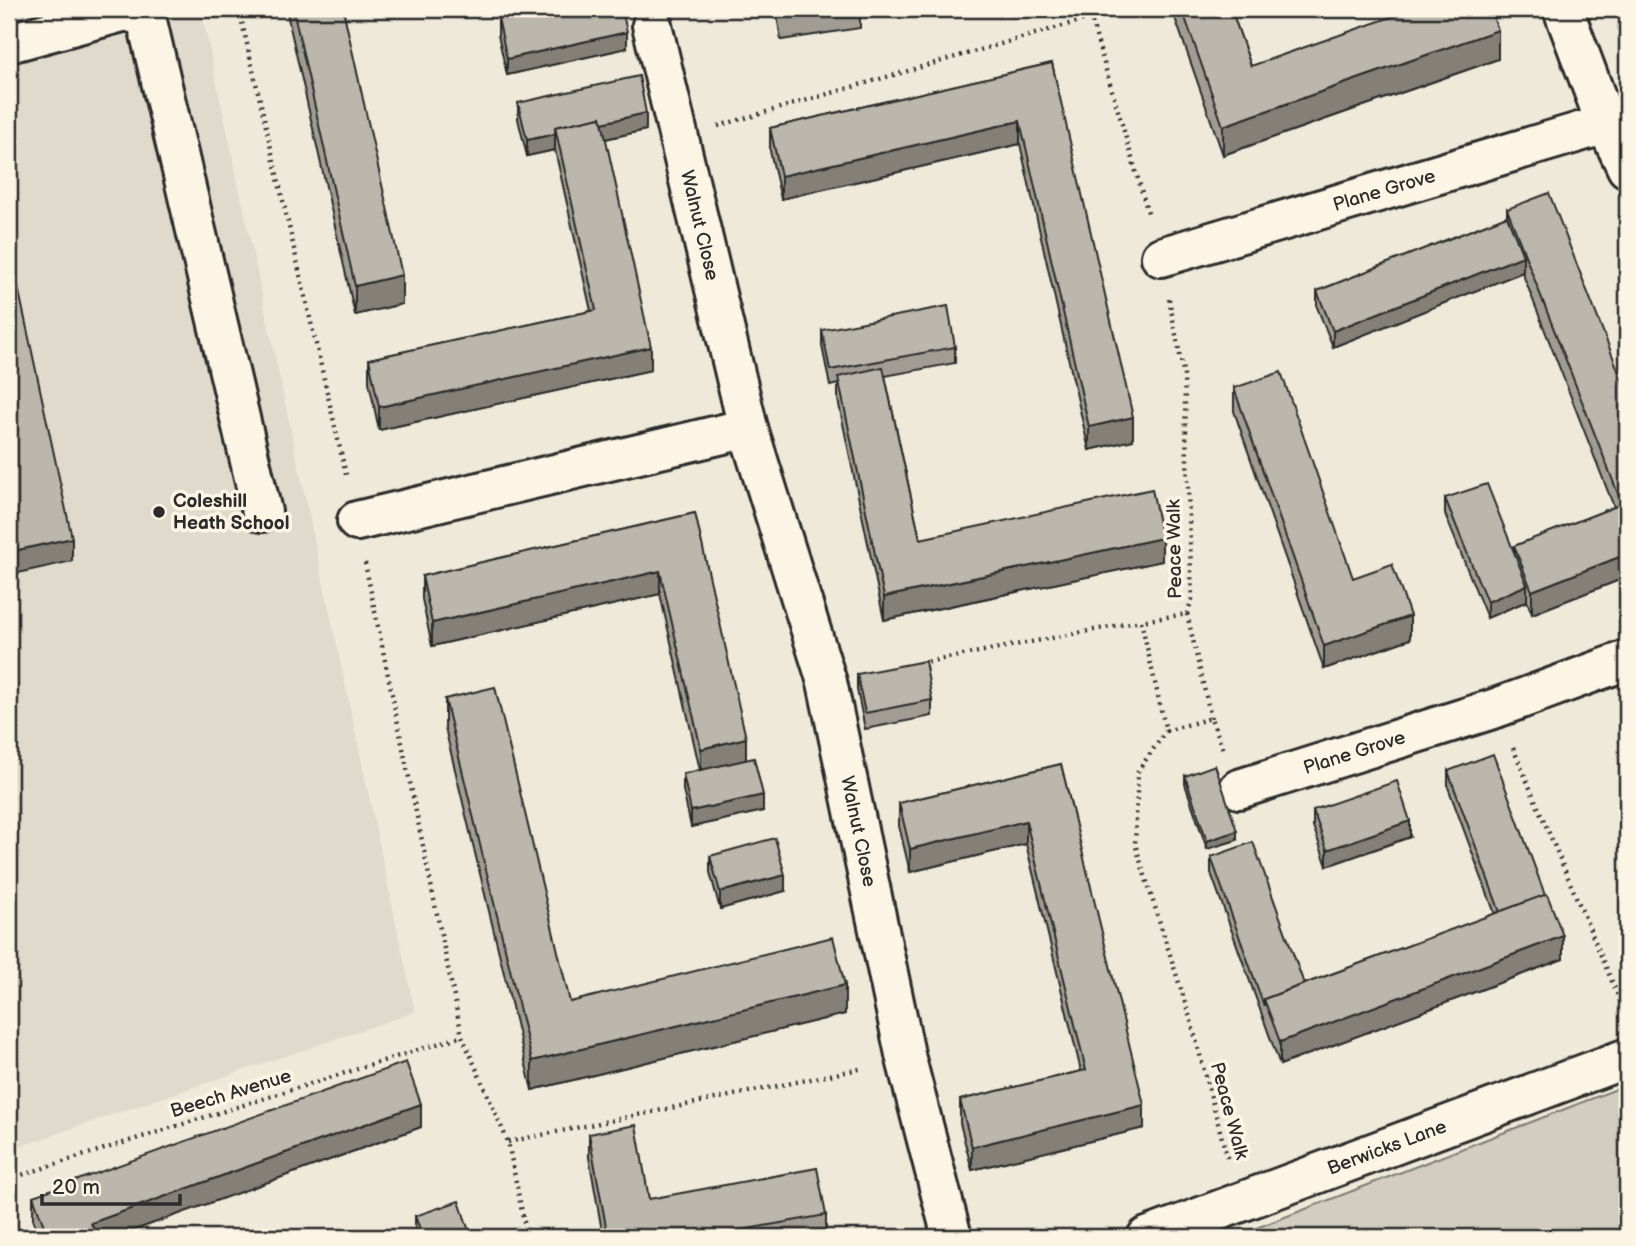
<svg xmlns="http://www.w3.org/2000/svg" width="1636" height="1246" viewBox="0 0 1636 1246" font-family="'Balsamiq Sans',sans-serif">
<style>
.built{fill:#e0dacc}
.green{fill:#d2cdc0;stroke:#7e7c76;stroke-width:2}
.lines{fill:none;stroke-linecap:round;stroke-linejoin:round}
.minor-casing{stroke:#2b2b2b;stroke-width:44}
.path{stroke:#2b2b2b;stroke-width:4.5;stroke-dasharray:2 5;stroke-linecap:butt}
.minor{stroke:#fcf5e5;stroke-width:38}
.wall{fill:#a29d94;stroke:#2b2b2b;stroke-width:2}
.shaded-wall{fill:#848078;stroke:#2b2b2b;stroke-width:2}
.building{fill:#bcb7ac;stroke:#2b2b2b;stroke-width:2}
.poi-dot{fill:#2b2b2b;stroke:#fcf5e5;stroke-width:2.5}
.labels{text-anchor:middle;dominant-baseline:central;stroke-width:7;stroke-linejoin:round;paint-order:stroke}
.street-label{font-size:19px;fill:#2b2b2b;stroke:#fcf5e5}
.poi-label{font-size:19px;font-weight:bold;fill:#2b2b2b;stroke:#fcf5e5;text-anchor:start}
</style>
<rect width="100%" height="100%" fill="#efe9da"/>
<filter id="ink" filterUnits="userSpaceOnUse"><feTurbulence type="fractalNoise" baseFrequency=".0143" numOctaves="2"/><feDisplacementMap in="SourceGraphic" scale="14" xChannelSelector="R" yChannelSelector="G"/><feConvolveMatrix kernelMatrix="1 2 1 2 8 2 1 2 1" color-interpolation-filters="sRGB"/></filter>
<g filter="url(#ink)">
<path class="built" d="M25,9h176l214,1003 -406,138v-1138z"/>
<path class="green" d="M1627,1085v152h-394z"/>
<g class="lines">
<defs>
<g id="minor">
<path d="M1563,9l43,115 21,44"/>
<path id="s1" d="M652,25l96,403 79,254 79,377 46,178"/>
<path d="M9,43l117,-32 20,6 116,495"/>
<path id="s2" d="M1161,257l445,-133"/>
<path d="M357,521l391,-93"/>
<path id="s3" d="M1239,789l257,-81 131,-48"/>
<path id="s4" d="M1147,1237l480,-179"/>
</g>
</defs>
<use href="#minor" class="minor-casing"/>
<g class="path">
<path d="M239,9l108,470"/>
<path d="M1088,9l61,207"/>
<path d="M718,126l372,-108"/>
<path d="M1169,299l15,77 8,223 -5,15 -46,7 25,110 -28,40 -3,73 56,177 37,140"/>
<path d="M365,563l97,473 46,106 19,95"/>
<path d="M1187,614l24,104"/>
<path d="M921,663l220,-42"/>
<path d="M1166,731l45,-13 12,31"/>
<path d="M1513,748l114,269"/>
<path d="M508,1142l356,-74"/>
<path d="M9,1179l453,-143"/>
</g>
<use href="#minor" class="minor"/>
</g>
<g class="wall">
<path d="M286,9h57l59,295 -47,11z"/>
<path d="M776,9h84v19l-79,12z"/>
<path d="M1172,9h59l20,57 247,-7 -275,96z"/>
<path d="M498,18l129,30 -120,27 -9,-40z"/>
<path d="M1052,63l81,377 -44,10 -69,-306 -239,55 -11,-48v-23z"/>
<path d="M518,103l128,27 -41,9 46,231 -272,60 -10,-48v-23l222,-48 -36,-161 -28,6 -9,-37z"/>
<path d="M1507,209l120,184v184l-95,37 -5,-13 -40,17 -42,-104v-16l69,55v-7l100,-39 -92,-235 -189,75 -16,-40v-16l190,-75z"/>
<path d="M822,330l133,17v16l-70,13 35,163 242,22 -278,59 -46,-220v-16l-8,2 -8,-40z"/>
<path d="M1234,388l119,190 57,61 -86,30 -90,-258z"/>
<path d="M695,513l51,247 17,51 -72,16 -8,-37v-16l17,-4 -40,-176 -228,52 -10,-47v-23z"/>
<path d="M857,674l75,26v16l-67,13 -8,-39z"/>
<path d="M445,699l125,303 275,12 -313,76 -87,-362z"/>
<path d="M1061,764l83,364 -172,42 -12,-47v-23l121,-29 -55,-227 -116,28 -11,-46v-23z"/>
<path d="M1448,771l115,188 -283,106 -69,-192v-16l93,127 191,-70 -47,-127z"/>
<path d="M1185,776l52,64 -30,9 -22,-65z"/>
<path d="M1313,810l97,27 -83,29 -14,-40z"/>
<path d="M710,856l75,35 -65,18 -10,-37z"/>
<path d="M421,1127l-306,110h-75l-7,-18v-23z"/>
<path d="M589,1134l60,65 177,16v22h-223l-14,-80z"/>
<path d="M415,1216l56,21h-56z"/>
</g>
<g class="shaded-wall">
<path d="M1498,30v29l-275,96v-29z"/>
<path d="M627,32v16l-120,27v-16z"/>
<path d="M646,113v17l-86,19 -3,-16z"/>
<path d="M1020,121v23l-239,55v-23z"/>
<path d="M555,134v16l-28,6v-16z"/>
<path d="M1523,256v16l-190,75v-16z"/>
<path d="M402,275v29l-47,11v-29z"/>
<path d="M651,347v23l-272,60v-23z"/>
<path d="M1133,417v23l-44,10v-23z"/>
<path d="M72,538v23l-63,14v-23z"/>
<path d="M1162,538v23l-278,59v-23z"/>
<path d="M1627,554v23l-95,37v-23z"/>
<path d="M660,571v23l-228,52v-23z"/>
<path d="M1527,585v16l-40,17v-16z"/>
<path d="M1410,616v23l-86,30v-23z"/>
<path d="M746,738v23l-45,11v-23z"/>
<path d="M763,795v16l-72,16v-16z"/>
<path d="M1026,821v23l-116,28v-23z"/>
<path d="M1410,821v16l-83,29v-16z"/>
<path d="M1237,831v9l-30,9v-8z"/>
<path d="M785,875v16l-65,18v-17z"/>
<path d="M1563,936v23l-283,106v-23z"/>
<path d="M845,985v29l-313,76v-29z"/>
<path d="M421,1104v23l-306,110h-24v-14z"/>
<path d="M1144,1105v23l-172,42v-23z"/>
</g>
<g class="building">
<path d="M293,9h50l59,266 -47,11z"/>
<path d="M542,9h80l5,23 -120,27 -9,-41z"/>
<path d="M780,9h55l-54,8z"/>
<path d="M1182,9h49l20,57 163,-57h76l8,21 -275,96z"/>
<path d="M1052,63l81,354 -44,10 -69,-306 -239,55 -11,-48z"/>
<path d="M639,76l7,37 -44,10 -1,-6 -46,10v7l-28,6 -9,-37z"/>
<path d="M601,117l50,230 -272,60 -10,-48 227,-49 -41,-183z"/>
<path d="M1549,193l78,200v161l-95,37 -18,-45 108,-42 -115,-295z"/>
<path d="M1507,216l16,40 -190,75 -16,-40z"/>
<path d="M9,245l63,293 -63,14z"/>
<path d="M948,306l7,41 -125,23 -8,-40z"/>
<path d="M883,367l37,172 232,-50 10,49 -278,59 -46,-220z"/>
<path d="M1281,372l72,206 39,-14 18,52 -86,30 -90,-258z"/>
<path d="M1487,484l40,101 -40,17 -42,-104z"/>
<path d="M695,513l51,225 -45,11 -41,-178 -228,52 -10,-47z"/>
<path d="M925,661l7,39 -67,13 -8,-39z"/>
<path d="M495,687l75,315 263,-65 12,48 -313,76 -87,-362z"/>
<path d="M1493,754l52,141 -45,17 -52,-141z"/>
<path d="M754,758l9,37 -72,16 -8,-37z"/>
<path d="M1061,764l83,341 -172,42 -12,-47 126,-30 -60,-249 -116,28 -11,-46z"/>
<path d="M1215,765l22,66 -30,10 -22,-65z"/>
<path d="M1397,781l13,40 -83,29 -14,-40z"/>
<path d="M775,838l10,37 -65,17 -10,-36z"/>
<path d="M1253,842l51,142 -40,15v7l-53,-149z"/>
<path d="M1547,894l16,42 -283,106 -16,-43z"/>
<path d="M406,1062l15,42 -330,119 6,14h-49l-15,-41z"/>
<path d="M636,1125l13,74 168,-31 9,47 -124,22h-94l-19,-103z"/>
<path d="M459,1201l12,36h-48l-8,-21z"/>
</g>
</g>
<circle class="poi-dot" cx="159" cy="512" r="7"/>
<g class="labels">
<g class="street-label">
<text stroke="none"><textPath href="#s2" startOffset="233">Plane Grove</textPath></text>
<text stroke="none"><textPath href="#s1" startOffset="206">Walnut Close</textPath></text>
<text transform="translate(1175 549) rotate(-91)">Peace Walk</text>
<text stroke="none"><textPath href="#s3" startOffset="121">Plane Grove</textPath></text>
<text stroke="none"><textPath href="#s1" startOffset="833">Walnut Close</textPath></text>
<text transform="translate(231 1094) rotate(-17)">Beech Avenue</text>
<text transform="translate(1229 1111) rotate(75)">Peace Walk</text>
<text stroke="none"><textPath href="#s4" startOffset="256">Berwicks Lane</textPath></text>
</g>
<g class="poi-label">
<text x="173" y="501">Coleshill<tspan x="173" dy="22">Heath School</tspan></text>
</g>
</g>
<rect width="1636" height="1246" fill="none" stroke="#fcf5e5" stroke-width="35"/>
<rect x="18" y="18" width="1601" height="1211" fill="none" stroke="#2b2b2b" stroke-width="2.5" filter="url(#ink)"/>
<path d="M42 1194v10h138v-10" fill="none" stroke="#2b2b2b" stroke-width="3.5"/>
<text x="52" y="1194" font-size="21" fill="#2b2b2b" stroke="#fcf5e5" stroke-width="5" paint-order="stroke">20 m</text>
</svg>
